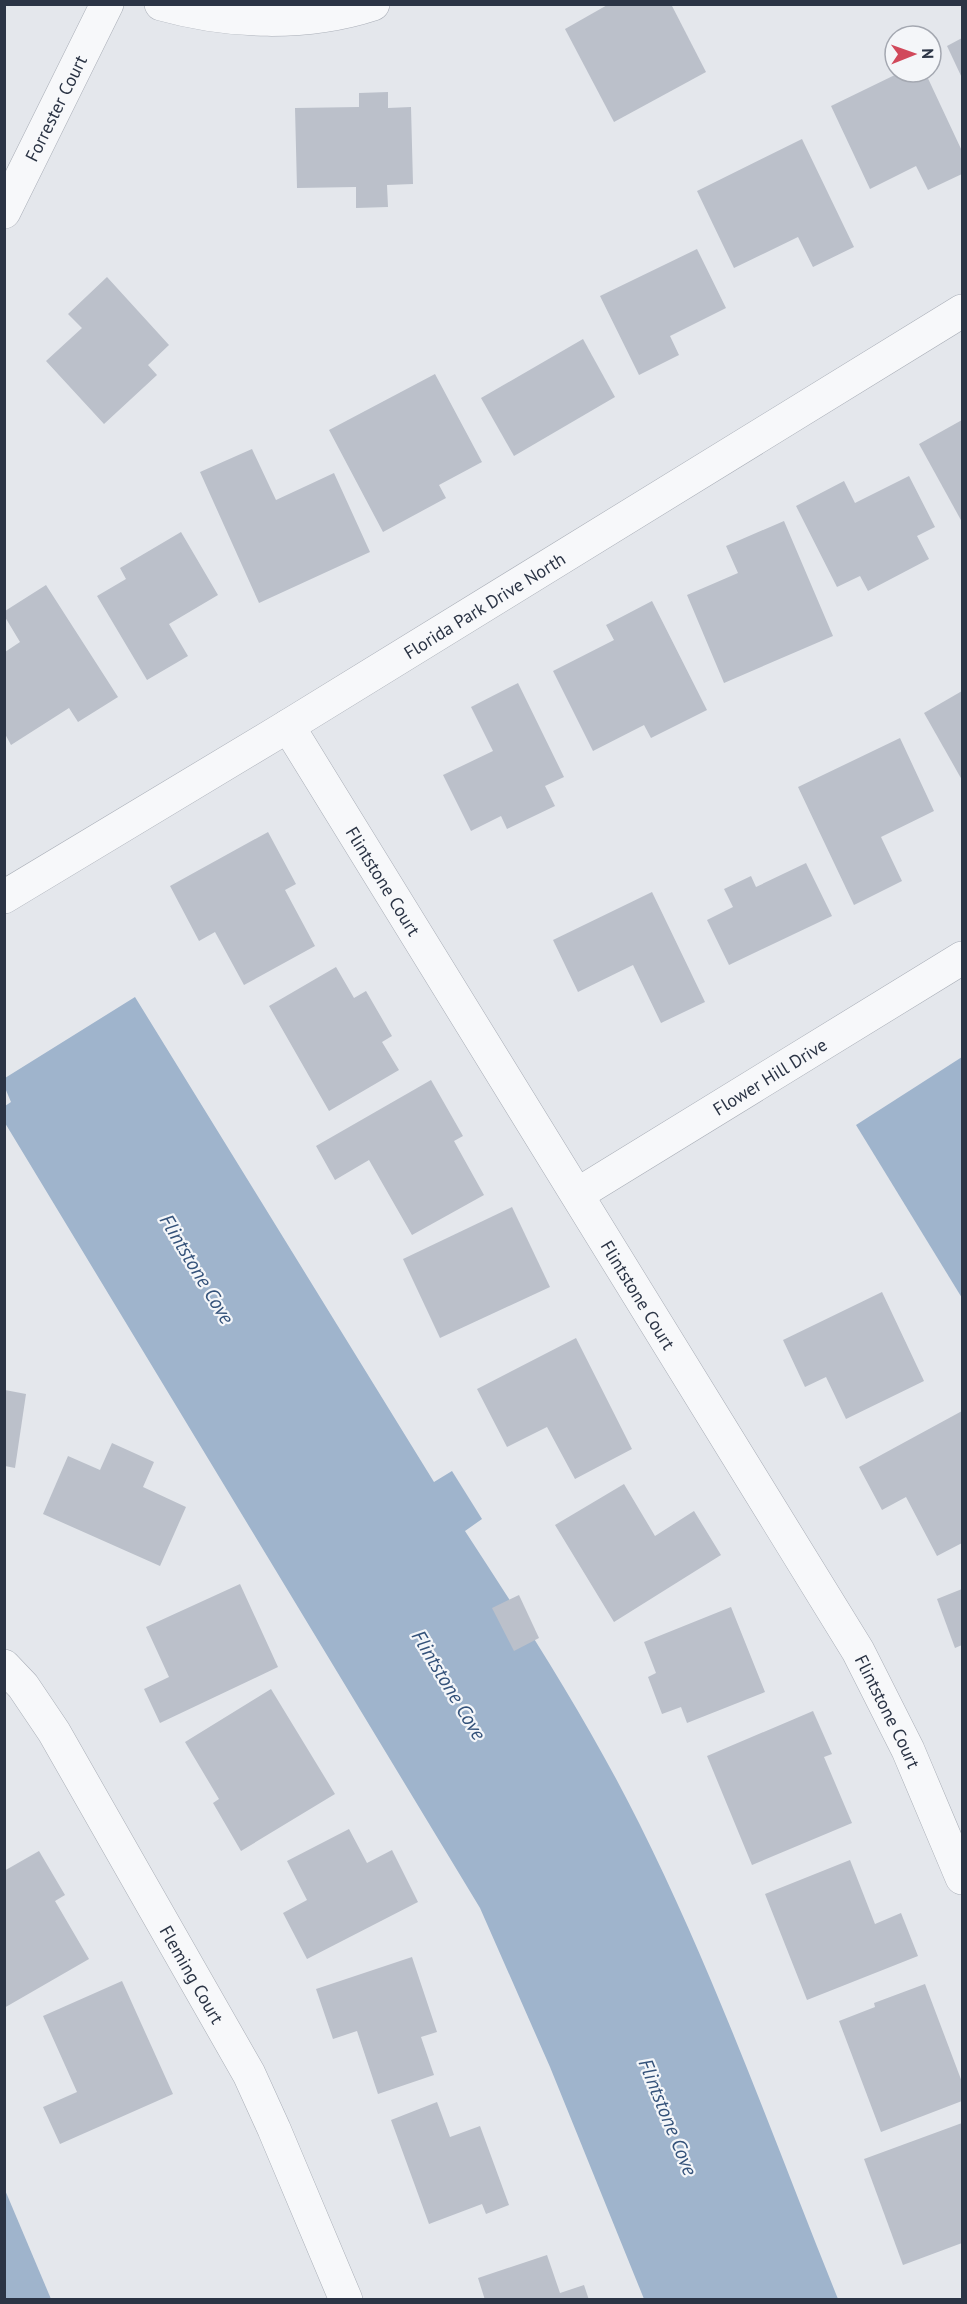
<svg xmlns="http://www.w3.org/2000/svg" width="967" height="2304" viewBox="0 0 967 2304" font-family="'PT Sans',sans-serif">
<style>
.water{fill:#9fb4cc}
.building{fill:#bbc0ca}
.lines{fill:none;stroke-linecap:round;stroke-linejoin:round}
.minor-casing{stroke:#a9aeb7;stroke-width:34}
.tertiary-casing{stroke:#a9aeb7;stroke-width:34}
.minor{stroke:#f7f8fa;stroke-width:33}
.tertiary{stroke:#f7f8fa;stroke-width:33}
.labels{text-anchor:middle;dominant-baseline:central;stroke-width:4.5;stroke-linejoin:round;paint-order:stroke}
.street-label{font-size:18px;fill:#2b3445;stroke:#f4f6f9}
.water-label{font-size:20px;font-style:italic;fill:#34527a;stroke:#f4f6f9}
</style>
<rect width="100%" height="100%" fill="#e4e7ec"/>
<g class="water">
<path d="M135,997l299,485 18,-11 30,48 -17,12c62,95 123,190 174,292 77,154 135,317 199,476h-194l-94,-232 -70,-159 -475,-785v-17l6,-4 -6,-14v-10z"/>
<path d="M962,1057v241l-106,-173z"/>
<path d="M5,2190l46,109h-46z"/>
</g>
<g class="building">
<path d="M671,4l35,68 -92,50 -49,-93 44,-25z"/>
<path d="M962,38v40l-15,-32z"/>
<path d="M901,72h24l37,79v23l-34,16 -12,-24 -46,23 -39,-83z"/>
<path d="M388,92v16l23,-1 2,77 -26,1 1,22 -32,1v-21l-59,1 -2,-80 64,-1v-14z"/>
<path d="M802,139l52,108 -41,20 -15,-30 -64,31 -37,-77z"/>
<path d="M697,249l29,59 -56,28 9,19 -40,20 -39,-79z"/>
<path d="M107,277l62,68 -21,20 9,10 -53,49 -58,-63 36,-33 -14,-14z"/>
<path d="M583,339l32,58 -101,59 -33,-58z"/>
<path d="M435,374l47,88 -43,23 7,13 -63,34 -54,-102z"/>
<path d="M962,420v102l-43,-78z"/>
<path d="M252,449l24,51 58,-27 36,79 -111,51 -59,-131z"/>
<path d="M909,476l26,51 -18,9 12,23 -61,32 -8,-15 -23,11 -41,-81 48,-25 11,22z"/>
<path d="M784,521l49,115 -109,47 -37,-88 51,-22 -12,-27z"/>
<path d="M181,532l37,63 -49,29 19,32 -41,24 -50,-84 29,-17 -6,-11z"/>
<path d="M46,585l72,112 -40,25 -9,-14 -58,37 -6,-11v-82l15,-10 -15,-25v-6z"/>
<path d="M652,601l55,109 -56,28 -7,-13 -51,26 -40,-80 61,-31 -8,-15z"/>
<path d="M518,683l46,94 -19,9 10,20 -48,23 -6,-13 -30,15 -28,-56 50,-24 -22,-44z"/>
<path d="M962,691v89l-38,-67z"/>
<path d="M900,738l34,73 -53,26 21,44 -48,24 -56,-118z"/>
<path d="M268,832l28,52 -11,6 30,56 -71,39 -29,-53 -16,9 -29,-55z"/>
<path d="M806,863l26,53 -103,49 -22,-45 26,-13 -9,-18 27,-13 5,11z"/>
<path d="M652,892l53,110 -44,21 -28,-58 -55,27 -25,-52z"/>
<path d="M336,967l18,31 12,-7 26,45 -10,6 17,28 -70,41 -60,-105z"/>
<path d="M431,1080l32,56 -9,5 30,54 -72,40 -43,-75 -34,20 -19,-34z"/>
<path d="M512,1207l38,80 -110,51 -37,-79z"/>
<path d="M882,1292l42,89 -78,38 -20,-42 -21,10 -22,-47z"/>
<path d="M576,1338l56,111 -57,30 -28,-52 -40,20 -30,-58z"/>
<path d="M5,1390l21,4 -11,74 -10,-2z"/>
<path d="M962,1411v132l-25,13 -31,-59 -24,13 -23,-43z"/>
<path d="M112,1443l42,19 -11,25 43,20 -26,59 -117,-52 25,-58 32,14z"/>
<path d="M624,1484l31,52 39,-25 27,44 -107,67 -59,-97z"/>
<path d="M240,1584l38,83 -118,56 -16,-34 25,-12 -23,-50z"/>
<path d="M962,1589v56l-7,3 -18,-49z"/>
<path d="M519,1595l20,43 -25,13 -22,-43z"/>
<path d="M731,1607l34,85 -78,31 -6,-16 -19,7 -14,-37 8,-4 -12,-31z"/>
<path d="M271,1689l64,105 -94,57 -28,-48 6,-4 -34,-57z"/>
<path d="M813,1711l19,43 -8,3 28,66 -100,42 -45,-109z"/>
<path d="M349,1829l18,34 25,-13 26,52 -111,57 -24,-46 24,-13 -20,-39z"/>
<path d="M39,1851l26,44 -10,6 34,58 -85,49v-137z"/>
<path d="M850,1860l25,64 26,-11 17,43 -111,44 -42,-106z"/>
<path d="M412,1957l25,75 -16,5 13,38 -56,19 -21,-63 -24,8 -17,-50z"/>
<path d="M122,1981l51,113 -113,50 -17,-37 34,-15 -34,-76z"/>
<path d="M925,1984l37,98v19l-81,31 -42,-111 36,-14 -1,-4z"/>
<path d="M437,2102l13,35 30,-11 29,79 -23,9 -4,-10 -53,20 -38,-104z"/>
<path d="M962,2123v120l-59,22 -39,-106z"/>
<path d="M547,2255l13,38 24,-8 5,15h-104l-7,-22z"/>
</g>
<g class="lines">
<defs>
<g id="minor">
<path d="M161,4c68,19 145,22 212,0"/>
<path id="s1" d="M4,212l103,-208"/>
<path id="s2" d="M288,726l570,925 50,99 54,128"/>
<path id="s3" d="M578,1194l384,-236"/>
<path id="s4" d="M4,1666l19,20 31,46 195,342 25,55 72,171"/>
</g>
<g id="tertiary">
<path id="s5" d="M4,897l284,-171 674,-415"/>
</g>
</defs>
<use href="#minor" class="minor-casing"/>
<use href="#tertiary" class="tertiary-casing"/>
<use href="#minor" class="minor"/>
<use href="#tertiary" class="tertiary"/>
</g>
<g class="labels">
<g class="street-label">
<text stroke="none"><textPath href="#s1" startOffset="116">Forrester Court</textPath></text>
<text stroke="none"><textPath href="#s5" startOffset="562">Florida Park Drive North</textPath></text>
<text stroke="none"><textPath href="#s2" startOffset="182">Flintstone Court</textPath></text>
<text stroke="none"><textPath href="#s3" startOffset="225">Flower Hill Drive</textPath></text>
<text stroke="none"><textPath href="#s2" startOffset="668">Flintstone Court</textPath></text>
<text stroke="none"><textPath href="#s2" startOffset="1154">Flintstone Court</textPath></text>
<text stroke="none"><textPath href="#s4" startOffset="362">Fleming Court</textPath></text>
</g>
<g class="water-label">
<text transform="translate(197 1269) rotate(59)">Flintstone Cove</text>
<text transform="translate(449 1685) rotate(59)">Flintstone Cove</text>
<text transform="translate(668 2117) rotate(68)">Flintstone Cove</text>
</g>
</g>
<rect width="967" height="2304" fill="none" stroke="#2b3445" stroke-width="12"/>
<g transform="translate(913 54) rotate(89)"><circle r="28" fill="#f4f6f9" stroke="#a4a8b1" stroke-width="1.5"/>
<path d="M0-4.5L10 22L0 15L-10 22Z" fill="#d1495b"/>
<text y="-9" font-size="16" font-weight="bold" text-anchor="middle" fill="#2b3445">N</text>
</g>
</svg>
